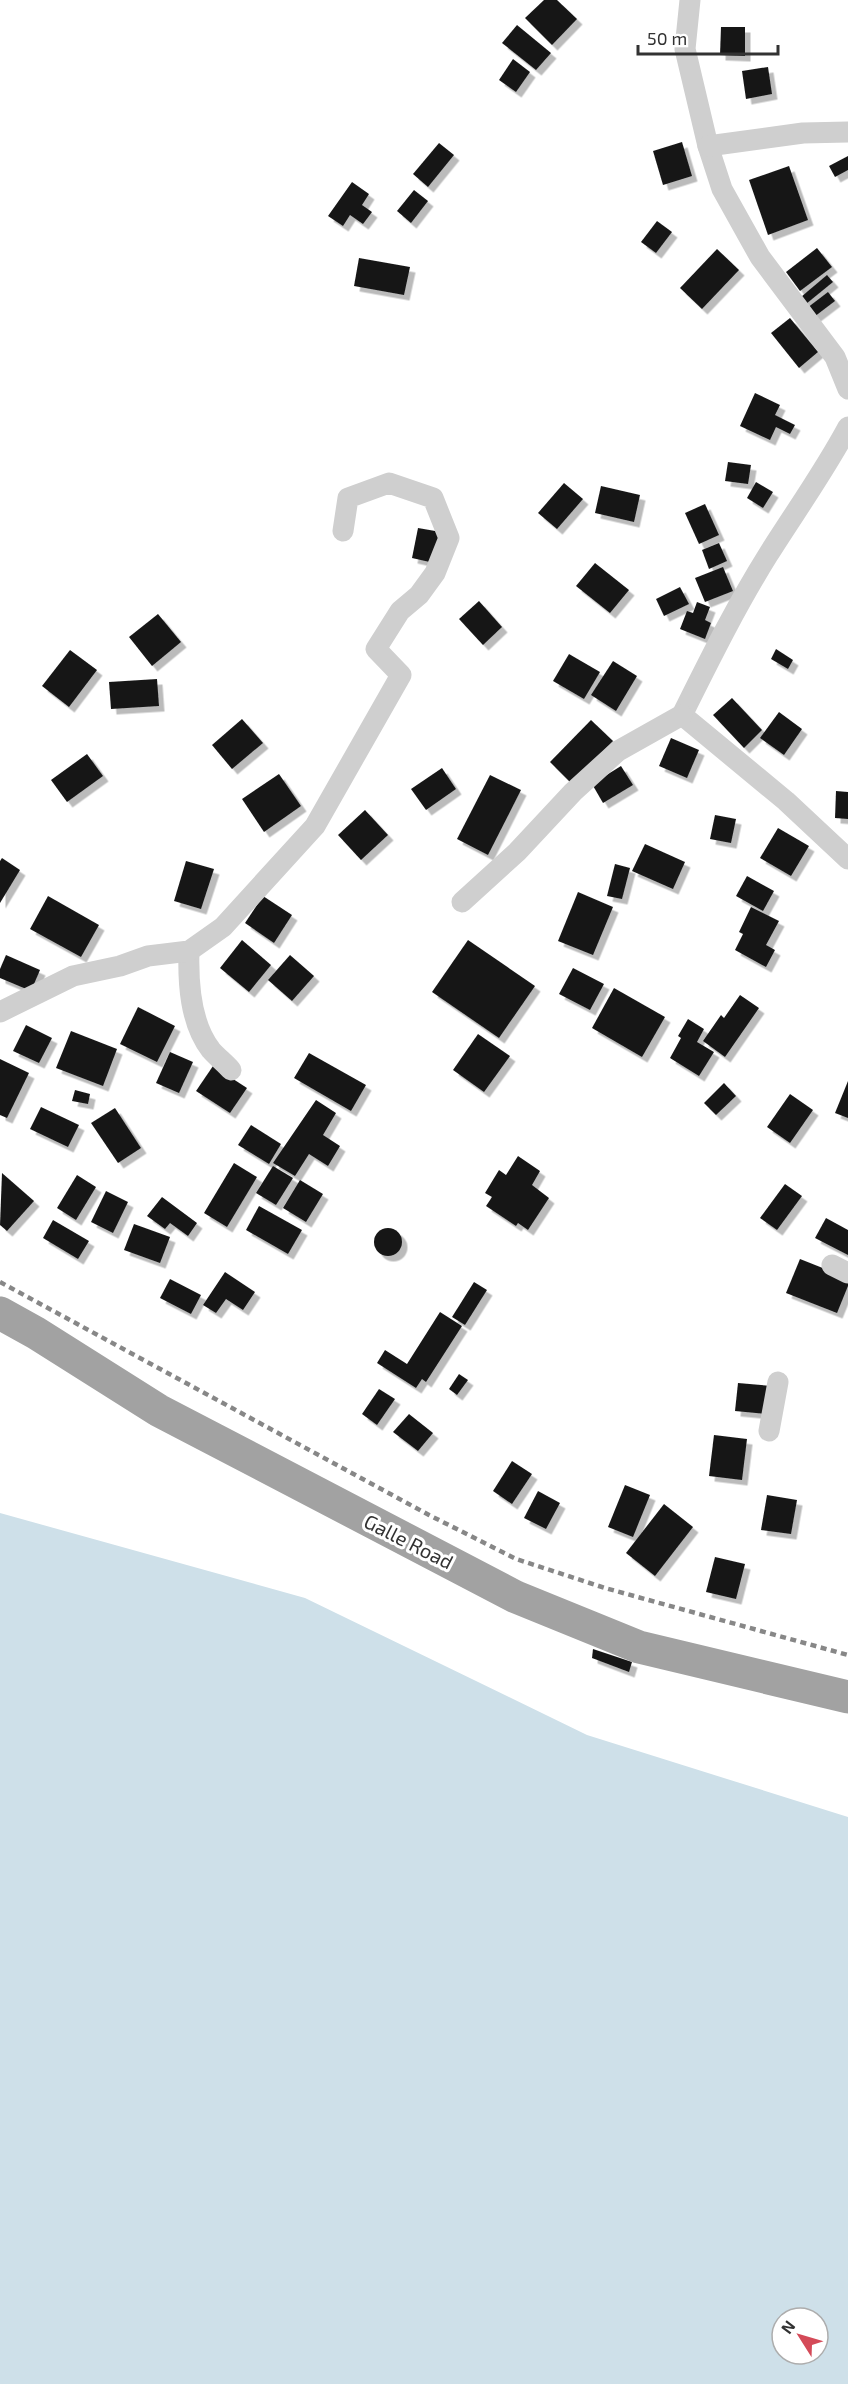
<svg xmlns="http://www.w3.org/2000/svg" width="848" height="2384" viewBox="0 0 848 2384" font-family="'Exo 2',sans-serif">
<style>
.water{fill:#cee0e9;fill-rule:evenodd}
.building{fill:#191919;filter:url(#shadow)}
.lines{fill:none;stroke-linecap:round;stroke-linejoin:round}
.minor{stroke:#cfcfcf;stroke-width:21}
.trunk{stroke:#a2a2a2;stroke-width:33}
.rail{stroke:#878787;stroke-width:4.5;stroke-dasharray:6 4.5;stroke-linecap:butt}
.labels{text-anchor:middle;dominant-baseline:central;stroke-width:6;stroke-linejoin:round;paint-order:stroke}
.street-label{font-size:20px;fill:#323232;stroke:#fff}
</style>
<defs>
<filter id="shadow"><feDropShadow dx="5.5" dy="5.5" stdDeviation="0" flood-color="#0004"/></filter>
</defs>
<rect width="100%" height="100%" fill="#fff"/>
<path class="water" d="M0,1513l305,85 282,137 261,82v567h-848zM782,2318h36v36h-36z"/>
<g class="building">
<path d="M544,0h13l20,19 -25,26 -27,-27z"/>
<path d="M517,25l34,28 -15,17 -34,-27z"/>
<path d="M721,27h24v29l-25,-1z"/>
<path d="M513,59l17,13 -14,20 -17,-12z"/>
<path d="M768,67l4,27 -26,5 -4,-28z"/>
<path d="M682,142l10,34 -29,9 -10,-34z"/>
<path d="M439,143l15,12 -26,32 -15,-13z"/>
<path d="M848,156v14l-13,7 -6,-11z"/>
<path d="M789,166l19,54 -40,15 -19,-55z"/>
<path d="M352,182l17,12 -7,11 10,7 -9,12 -13,-9 -7,11 -15,-10z"/>
<path d="M414,190l14,11 -17,22 -14,-12z"/>
<path d="M657,221l15,11 -16,21 -15,-11z"/>
<path d="M817,248l15,19 -32,24 -14,-19z"/>
<path d="M717,249l22,21 -37,39 -22,-21z"/>
<path d="M359,258l51,9 -6,28 -50,-9z"/>
<path d="M827,275l6,7 -27,22 -5,-7z"/>
<path d="M828,292l7,9 -21,16 -7,-9z"/>
<path d="M790,318l28,34 -19,16 -28,-35z"/>
<path d="M755,393l25,12 -5,10 20,10 -5,9 -14,-7 -6,13 -30,-14z"/>
<path d="M728,462l23,3 -3,19 -23,-3z"/>
<path d="M756,482l17,10 -10,16 -16,-10z"/>
<path d="M564,483l19,16 -26,30 -19,-16z"/>
<path d="M601,486l39,9 -6,27 -39,-9z"/>
<path d="M705,504l14,31 -20,9 -14,-31z"/>
<path d="M418,528l23,4 -7,31 -22,-5z"/>
<path d="M719,543l8,18 -18,8 -7,-19z"/>
<path d="M595,563l34,27 -19,23 -34,-27z"/>
<path d="M723,567l10,24 -28,11 -10,-24z"/>
<path d="M680,587l9,17 -25,12 -8,-17z"/>
<path d="M479,601l23,26 -19,18 -24,-26z"/>
<path d="M697,602l13,5 -5,13 6,3 -6,16 -25,-10 7,-18 6,2z"/>
<path d="M158,614l23,28 -29,24 -23,-29z"/>
<path d="M776,649l17,11 -5,9 -17,-10z"/>
<path d="M70,650l27,20 -28,37 -27,-21z"/>
<path d="M569,654l31,18 -16,27 -31,-18z"/>
<path d="M613,661l24,15 -21,35 -25,-16z"/>
<path d="M157,679l2,27 -48,3 -2,-27z"/>
<path d="M732,698l30,32 -18,18 -31,-33z"/>
<path d="M779,712l23,17 -18,26 -24,-17z"/>
<path d="M242,719l21,24 -31,26 -20,-24z"/>
<path d="M591,720l22,21 -41,43 -22,-22z"/>
<path d="M671,738l28,12 -12,28 -28,-12z"/>
<path d="M87,754l16,22 -36,26 -16,-22z"/>
<path d="M621,766l12,19 -30,18 -11,-19z"/>
<path d="M442,768l14,21 -30,21 -15,-21z"/>
<path d="M279,774l22,32 -37,26 -22,-33z"/>
<path d="M490,775l31,15 -33,65 -31,-16z"/>
<path d="M836,791l12,1v27l-13,-1z"/>
<path d="M365,810l23,25 -27,25 -23,-25z"/>
<path d="M715,815l21,4 -5,24 -21,-4z"/>
<path d="M778,828l31,18 -18,30 -31,-18z"/>
<path d="M645,844l40,18 -12,27 -41,-18z"/>
<path d="M2,858l18,12 -20,33v-42z"/>
<path d="M186,861l28,8 -13,40 -27,-8z"/>
<path d="M615,864l15,4 -8,31 -15,-3z"/>
<path d="M747,876l27,15 -11,20 -27,-15z"/>
<path d="M578,892l35,15 -20,48 -35,-14z"/>
<path d="M48,896l51,29 -18,32 -51,-28z"/>
<path d="M263,896l29,19 -18,28 -29,-20z"/>
<path d="M751,907l28,14 -13,24 9,5 -9,17 -31,-17 8,-16 -4,-2z"/>
<path d="M242,940l29,25 -22,27 -29,-24z"/>
<path d="M468,940l67,46 -36,52 -67,-46z"/>
<path d="M6,955l34,15 -9,21 -31,-13v-9z"/>
<path d="M290,955l24,21 -22,25 -24,-21z"/>
<path d="M573,968l31,16 -14,26 -31,-16z"/>
<path d="M614,988l51,29 -23,40 -50,-29z"/>
<path d="M740,995l19,13 -34,49 -22,-16 18,-26 3,3z"/>
<path d="M138,1007l37,19 -18,36 -37,-18z"/>
<path d="M688,1019l16,10 -7,13 17,10 -15,24 -29,-18 11,-20 -3,-2z"/>
<path d="M26,1025l26,13 -13,25 -26,-12z"/>
<path d="M71,1031l46,18 -14,37 -47,-18z"/>
<path d="M478,1034l32,22 -26,36 -31,-22z"/>
<path d="M170,1052l23,10 -14,31 -23,-10z"/>
<path d="M309,1053l57,32 -15,26 -57,-33z"/>
<path d="M0,1059l29,14 -22,45 -7,-3z"/>
<path d="M213,1066l34,22 -17,25 -34,-22z"/>
<path d="M848,1081v37l-13,-5z"/>
<path d="M724,1083l12,13 -20,19 -12,-12z"/>
<path d="M75,1090l15,4 -2,10 -16,-3z"/>
<path d="M790,1094l23,16 -23,33 -23,-16z"/>
<path d="M316,1100l20,13 -13,22 17,11 -12,20 -19,-12 -14,22 -22,-13z"/>
<path d="M41,1107l38,18 -11,22 -38,-18z"/>
<path d="M115,1108l26,40 -23,15 -27,-40z"/>
<path d="M251,1125l30,19 -12,20 -31,-19z"/>
<path d="M518,1156l22,15 -8,14 17,13 -21,32 -10,-7 -2,3 -30,-20 6,-9 -7,-4 14,-23 7,5z"/>
<path d="M234,1163l23,14 -30,50 -23,-14z"/>
<path d="M273,1166l20,12 -17,27 -20,-12z"/>
<path d="M2,1173l32,28 -27,30 -7,-6z"/>
<path d="M77,1175l19,12 -20,33 -19,-12z"/>
<path d="M300,1180l23,14 -17,28 -23,-14z"/>
<path d="M785,1184l17,12 -25,34 -17,-12z"/>
<path d="M106,1191l22,11 -15,31 -22,-11z"/>
<path d="M162,1197l35,26 -9,13 -18,-13 -5,6 -18,-13z"/>
<path d="M259,1206l43,24 -14,24 -42,-24z"/>
<path d="M826,1218l22,12v25l-33,-17z"/>
<path d="M53,1220l36,21 -11,18 -35,-21z"/>
<path d="M134,1224l36,13 -10,26 -36,-13z"/>
<circle cx="388" cy="1242" r="14"/>
<path d="M800,1259l48,19v8l-11,27 -51,-20z"/>
<path d="M225,1272l30,20 -12,18 -17,-11 -10,14 -13,-8z"/>
<path d="M170,1279l31,16 -10,19 -31,-16z"/>
<path d="M474,1282l13,8 -22,35 -13,-8z"/>
<path d="M440,1312l22,14 -36,56 -4,-3 -6,9 -39,-25 8,-13 22,14z"/>
<path d="M459,1374l9,6 -11,15 -8,-6z"/>
<path d="M738,1383l33,3 -3,28 -33,-3z"/>
<path d="M379,1389l16,10 -18,26 -15,-11z"/>
<path d="M409,1414l24,19 -15,18 -25,-19z"/>
<path d="M714,1435l33,4 -5,41 -33,-4z"/>
<path d="M512,1461l20,13 -20,30 -19,-13z"/>
<path d="M625,1485l25,10 -17,42 -25,-10z"/>
<path d="M538,1491l22,12 -14,26 -22,-11z"/>
<path d="M767,1495l30,5 -6,34 -30,-4z"/>
<path d="M664,1504l29,23 -38,49 -29,-23z"/>
<path d="M715,1557l30,7 -9,35 -30,-7z"/>
<path d="M593,1649l39,13 -3,10 -37,-14z"/>
</g>
<g class="lines">
<g class="minor">
<path d="M690,0l-5,49 23,97 14,43 38,68 75,100 13,32"/>
<path d="M708,146l95,-13 45,-1"/>
<path d="M848,427c-24,45 -53,85 -80,128 -32,51 -59,106 -86,160l104,86 62,58"/>
<path d="M462,902l55,-50 56,-60 45,-41 64,-36"/>
<path d="M189,951c-1,32 1,72 22,99 6,7 14,13 20,20"/>
<path d="M0,1012l73,-36 47,-10 28,-10 41,-5 34,-24 92,-101 86,-151 -25,-26 24,-38 19,-16 16,-22 14,-35 -16,-40 -44,-15 -41,15 -5,33"/>
<path d="M832,1265l16,8"/>
<path d="M769,1431l9,-49"/>
</g>
<path class="trunk" d="M0,1313l36,20 122,77 358,187 123,50 209,50"/>
<path class="rail" d="M0,1282l429,233 87,44 89,29 243,67"/>
</g>
<g class="labels">
<g class="street-label">
<text transform="translate(409 1541) rotate(27)">Galle Road</text>
</g>
</g>
<g transform="translate(800 2336) rotate(307)"><circle r="28" fill="#ffffff" stroke="#adadad" stroke-width="1.5"/>
<path d="M0-4.5L10 22L0 15L-10 22Z" fill="#d44a58"/>
<text y="-9" font-size="16" font-weight="bold" text-anchor="middle" fill="#323232">N</text>
</g>
<path d="M638 45v9h140v-9" fill="none" stroke="#323232" stroke-width="3"/>
<text x="647" y="45" font-size="18" fill="#323232" stroke="#ffffff" stroke-width="4.5" paint-order="stroke">50 m</text>
</svg>
